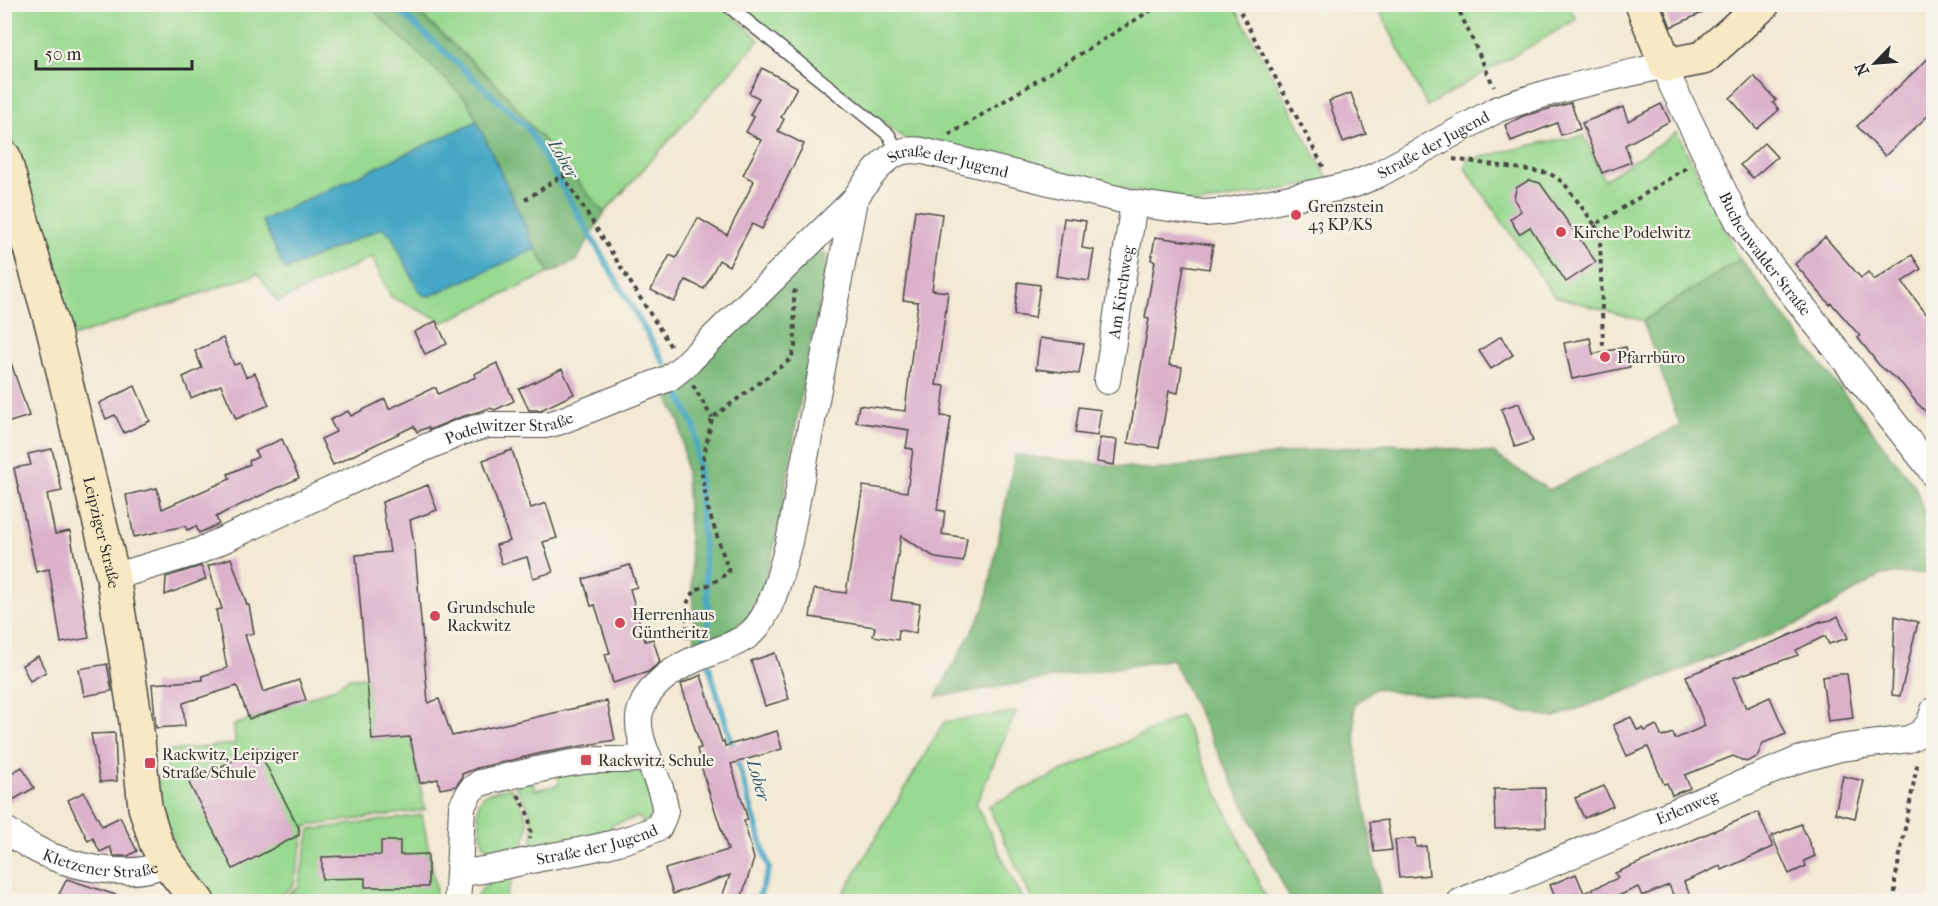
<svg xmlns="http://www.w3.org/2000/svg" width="1938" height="906" viewBox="0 0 1938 906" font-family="'IM FELL French Canon',serif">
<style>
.green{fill:#98d990;stroke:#62825e;stroke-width:1.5}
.forest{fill:#7ab97a;stroke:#527252;stroke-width:1.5}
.water{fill:#45a7c5;stroke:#386978;stroke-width:1.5}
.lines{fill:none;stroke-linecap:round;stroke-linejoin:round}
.stream{stroke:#45a7c5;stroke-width:6}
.building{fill:#dbb1cc}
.lane-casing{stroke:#494844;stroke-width:15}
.street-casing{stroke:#494844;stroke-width:28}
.secondary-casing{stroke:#494844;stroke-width:36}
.path{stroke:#494844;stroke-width:4;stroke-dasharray:4.5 4.5;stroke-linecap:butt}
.lane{stroke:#fff;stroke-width:12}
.street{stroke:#fff;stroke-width:26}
.secondary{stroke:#f8e8c3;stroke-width:33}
.rail{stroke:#2b2b2b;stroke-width:4.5}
.poi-dot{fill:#d1495b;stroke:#f7f3e8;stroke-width:2}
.labels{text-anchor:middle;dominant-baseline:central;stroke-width:4.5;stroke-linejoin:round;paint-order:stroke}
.street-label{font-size:16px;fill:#2b2b2b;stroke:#f7f3e8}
.poi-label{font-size:16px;fill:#2b2b2b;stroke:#f7f3e8;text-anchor:start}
.water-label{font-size:18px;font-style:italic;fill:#345661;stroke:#f7f3e8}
</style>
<rect width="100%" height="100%" fill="#f7f3e8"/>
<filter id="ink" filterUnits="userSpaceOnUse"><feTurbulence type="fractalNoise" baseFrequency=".0167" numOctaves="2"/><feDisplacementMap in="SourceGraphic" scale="12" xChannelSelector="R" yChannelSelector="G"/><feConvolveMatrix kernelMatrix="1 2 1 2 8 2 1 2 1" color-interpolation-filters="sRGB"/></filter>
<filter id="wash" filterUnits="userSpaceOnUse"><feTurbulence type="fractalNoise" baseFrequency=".008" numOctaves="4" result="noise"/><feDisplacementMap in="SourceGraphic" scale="24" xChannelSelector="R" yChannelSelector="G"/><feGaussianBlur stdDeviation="1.35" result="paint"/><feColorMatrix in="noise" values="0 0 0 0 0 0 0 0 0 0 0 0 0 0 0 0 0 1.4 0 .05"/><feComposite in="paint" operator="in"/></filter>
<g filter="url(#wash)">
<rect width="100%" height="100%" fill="#f3e9d4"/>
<g class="green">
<path d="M4,5h364l99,95 10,21 -214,99 22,50 94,-41 6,1 6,5 27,54 6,6 6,1 106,-47 14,24 -106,49 -53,-25 -19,-40 -94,45 -20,-28 -186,63 -67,-214z"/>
<path d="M410,5h313l36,35 -155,173 -106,-127z"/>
<path d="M731,5h503l95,176 -131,23 -285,-59z"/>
<path d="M1377,5h190l10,14 -150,87z"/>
<path d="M1677,132l63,127 -97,62 -89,-25 -89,-128 3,-11 9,1 68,-16 39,-6 20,44z"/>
<path d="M367,677l5,63 50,-4 -10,10 13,64 -119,16 -13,61 -23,14h-56l-33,-43 -20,-46 -5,-33 10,-8v-20l69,-7 -1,-19 98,-36 17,-11z"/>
<path d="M1016,712l-40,92 47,97h-184l105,-179z"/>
<path d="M1181,716l87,185h-235l-45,-95z"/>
<path d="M634,769l8,4 14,39 -13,13 -3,-8 -29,8 2,9 -83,15c8,-25 -1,-43 -15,-63l18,-5 2,9 24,-5 -1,-10z"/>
<path d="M510,787c17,26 28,43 4,70l-19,1 -12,-14 -5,-32 1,-10 6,-8z"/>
<path d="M422,815l14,73 -1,13 -160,1 23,-14 12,-58z"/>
<path d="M514,876l-10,25 -30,1c6,-18 23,-23 40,-26z"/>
</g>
<g class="forest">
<path d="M368,5h42l88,81 106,127 -28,48 -26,12 -14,-24 -69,-149z"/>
<path d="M817,252l9,2 -3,34 -16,72 -28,166 -14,58 -17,33 -25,19 -28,7 -9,-170 -6,-49 -15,-32z"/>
<path d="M1740,259l175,227 18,53v33l-52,3 -74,45 -145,58 -109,40 -73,-16 -38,-6 -42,-3 -24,-5 -22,16 2,51 25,146h-90l-119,-242 -236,38 49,-90 30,-152 140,15 148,-19 87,-7 103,9 56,37 131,-64 -37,-105z"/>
</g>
<path class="water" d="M477,121l59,128 -106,47 -7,-1 -5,-6 -27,-54 -6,-5 -5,-1 -95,41 -23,-50z"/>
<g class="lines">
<g class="stream">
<path d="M392,4l135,123 138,237"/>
<path d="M675,385l20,43 14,193 -5,22"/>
<path d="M709,666l60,203 -12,33"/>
</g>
</g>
<g id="blocks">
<g class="building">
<path d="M1662,4h60l-51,23z"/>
<path d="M1934,53v57l-49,46 -28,-30z"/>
<path d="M762,68l35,19 -16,30 3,2 -6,12 26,13 -42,85 -10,-5 -23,42 -10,-6 -15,29 -18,-9 -12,22 -23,-12 19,-35 6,3 22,-40 29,17 27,-54 -11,-6 18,-35 -15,-8 8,-15 -4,-2 9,-17 -10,-5z"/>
<path d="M1754,76l22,24 -3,3 6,7 -22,19 -27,-31z"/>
<path d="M1351,93l15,41 -23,8 -14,-41z"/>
<path d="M1571,103l9,26 -19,6 -4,-12 -46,18 -6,-16 18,-9z"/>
<path d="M1661,104l9,17 -45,24 6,17 -29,11 -20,-50 41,-16 5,14z"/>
<path d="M1764,143l13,14 -24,21 -13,-13z"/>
<path d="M1529,180l11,3 56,79 -30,20 -36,-55 -11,7 -9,-15 11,-8 -7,-12 2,-11z"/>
<path d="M915,210l27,4 -10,76 16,2 -12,93 9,1 -4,30 10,1 -14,93 8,1 -3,23 25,4 -4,24 -27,-4 -35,-22 -10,64 29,4 -4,29 -17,-3 -1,10 -25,-4 2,-9 -65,-10 4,-28 32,4 17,-107 44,6 6,-43 -7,-1 3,-18 -53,-8 3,-17 46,6 13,-109 -15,-2z"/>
<path d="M1064,218l22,3 -4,27 12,2 -5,31 -33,-5z"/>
<path d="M1155,237l58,8 -4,24 -25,-4 -15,100 13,2 -4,26 -9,-2 -10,57 -31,-5 21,-124 -4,-1 10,-57 -4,-1z"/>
<path d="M1825,237l36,41 7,-6 6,8 38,-25 9,14 -19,13 32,42v96l-18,-18 -14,-18 -23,-19 -21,-27 2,-2 -29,-33 -1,2 -35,-41z"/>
<path d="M1018,282l22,3 -5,33 -21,-3z"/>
<path d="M436,321l11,23 -22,10 -11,-22z"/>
<path d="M1501,336l12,19 -22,14 -12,-18z"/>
<path d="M223,338l11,27 6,-2 6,14 9,-4 14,32 -33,14 -15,-34 -30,13 -8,-21 19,-9 -7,-17z"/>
<path d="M1040,338l44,6 -5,30 -43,-5z"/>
<path d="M1590,338l3,16 33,-7 4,20 -58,12 -8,-36z"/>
<path d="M7,351l22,65 -25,8v-72z"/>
<path d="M497,363l17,38 -19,9 -5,-2 -32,10 -29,12 -1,-3 -11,5 -3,-6 -81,39 -12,-26 15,-7 -6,-12 18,-9 3,5 34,-17 4,10 44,-21h3l2,6 38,-17 -2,-3z"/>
<path d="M562,369l12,25 -33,16h-12l-10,-21z"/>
<path d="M135,386l15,35 -26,12 -9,-18 -9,4 -7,-16z"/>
<path d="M1519,403l14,38 -18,6 -14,-38z"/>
<path d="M1079,407l22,3 -4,26 -22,-3z"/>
<path d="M1100,438l17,2 -3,25 -17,-3z"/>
<path d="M282,439l17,39 -74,34 -9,5 3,7 -20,9 -3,-7 -9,4 -2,-4 -51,11 -8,-42 31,-7 5,21 68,-30 -2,-5 22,-10 -1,-3 9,-4 -3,-6z"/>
<path d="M52,449l10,42 -15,3 8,40 15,-3 19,107 -28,5 -12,-74 -13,3 -22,-104 17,-3 -3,-11z"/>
<path d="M512,450l19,58 15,-5 11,35 -14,4 10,30 -20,6 -6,-21 -25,7 -6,-19 14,-4 -27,-81z"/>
<path d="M428,485l9,25 -27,10 5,30 13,153 11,-4 13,37 155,-35 8,39 -73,13 -65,15 -15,6v4l-6,8 -16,3 -2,-10 -18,4 -10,-46 -38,3 -16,-185 34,-3 -8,-50z"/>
<path d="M231,558l16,47h2l5,28 -9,2 18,57 36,-12 7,20 -57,19 -12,-33 -54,17 2,23 -29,2 -4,-44 51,-4 -1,-4 25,-8 -11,-58 6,-1 -14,-43z"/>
<path d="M630,565l7,22 -7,2 15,52 8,-2 7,23 -12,10 -35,11 -8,-29 5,-1 -15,-48 -4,1 -8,-27z"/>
<path d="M201,566l5,13 -41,16 1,-18z"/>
<path d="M1838,616l10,22 -19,6 -4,-8 -29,14 2,5 -65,23 13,30 24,-11 16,37 -23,9 -6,14 -11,5 -13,-6 -48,19 5,13 -18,7 -5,-12 -3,1 -16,-37 -21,9 -14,-31 18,-8 6,13 6,-2 2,3 11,-6 6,12 11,-4 2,6 30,-13 -19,-50 93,-36 42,-19v1l10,-2z"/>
<path d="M1895,616l23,6 -18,74 -8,-1z"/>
<path d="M775,653l14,46 -24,7 -14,-45z"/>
<path d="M38,656l8,16 -16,9 -8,-16z"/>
<path d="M107,664l5,27 -28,5 -5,-27z"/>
<path d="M1840,674h7l6,44 -25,3 -6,-44z"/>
<path d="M701,675l21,67 2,-1 1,5 52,-15 5,18 -51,15 17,56 -4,1 10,38 -14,43h-20l10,-27 -57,19 -8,-25 63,-19 -23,-70 -8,-31 4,-1 -20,-64z"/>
<path d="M115,733l2,48 -17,1 -9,-48z"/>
<path d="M257,748l42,80v7l-66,34 -44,-86z"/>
<path d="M22,767l12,21 -30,17v-28z"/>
<path d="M1843,776l21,5 -9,37 -20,-5z"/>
<path d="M1604,786l9,20 -29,12 -9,-20z"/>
<path d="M1545,788l1,39 -51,2 -1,-40z"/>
<path d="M84,792l18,34 18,-9 17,34 -9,5h-14l-4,-9 -10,5 -7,-14 -5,3 -20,-41z"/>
<path d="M1758,812l15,35 -51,23 -2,-4 -36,16 9,20h-17l-7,-17 -27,11 -4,-9 -33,15h-48l-7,-17 26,-11 8,19 34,-15 -3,-5z"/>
<path d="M1387,820l5,30 -18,2 -4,-30z"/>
<path d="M1801,824l14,32 -11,5 2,5 -17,8 -17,-38z"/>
<path d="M1415,838l1,9 10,-1 3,29 -30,3 -4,-38z"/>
<path d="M381,841h19v14l28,-1v33h-63v-9l-43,1v-22l59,-2z"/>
<path d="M67,879l58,19 -1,4h-69z"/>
</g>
</g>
</g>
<g filter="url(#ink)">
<use href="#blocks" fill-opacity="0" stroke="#494844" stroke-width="1.5"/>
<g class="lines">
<defs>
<path id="lane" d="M726,4l163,131 9,18"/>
<g id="street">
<path id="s1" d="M1107,381l27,-178"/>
<path id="s2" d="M113,577l84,-25 197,-91 68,-29 25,-7h59l12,-3 111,-44 14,-11 171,-167"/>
<path id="s3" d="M4,829c10,6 18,13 28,18 33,19 100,35 135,15"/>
<path d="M459,873l3,-67 9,-16 9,-7c34,-8 69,-17 104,-22 19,-3 48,2 64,-5"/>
<path id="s4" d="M457,902l2,-29c26,-2 52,-9 78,-14 40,-8 85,-14 122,-32 2,-6 6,-12 6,-17 -1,-29 -35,-73 -24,-101 10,-29 42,-46 69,-56 14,-5 29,-10 41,-20 22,-20 30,-63 38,-91l65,-342c9,-14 28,-41 46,-48 7,-2 15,-2 23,-1l211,52 70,10 26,-2 125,-27 22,-9 121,-66c55,-20 112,-31 168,-44l6,20 66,136 17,25 174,221 5,8"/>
<path id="s5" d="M1460,902l338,-142 42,-12 69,-9 12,-6 8,-9 5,-14"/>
</g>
<g id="secondary">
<path d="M1642,4l24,61 37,-7 60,-54"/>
<path id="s6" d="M4,157l49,172 60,248 23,145 9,85 11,36 11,19 31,40"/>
</g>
</defs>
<use href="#lane" class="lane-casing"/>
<use href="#street" class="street-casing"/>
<use href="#secondary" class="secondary-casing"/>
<g class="path">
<path d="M1236,4l88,164"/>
<path d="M1456,4l38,83"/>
<path d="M949,135l212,-131"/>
<path d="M1453,159l96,14 15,10 31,42 93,-58"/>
<path d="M525,200l38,-25 108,172"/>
<path d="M1595,225l5,12 3,109"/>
<path d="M693,385l19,33"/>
<path d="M687,639l-1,-34 9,-15 16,-6 18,-12 -21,-63 -7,-40 11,-51 79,-59 4,-13 -1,-53 2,-4"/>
<path d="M518,795c9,14 14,27 12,44"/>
<path d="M1895,902v-21l23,-121"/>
</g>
<use href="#lane" class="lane"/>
<use href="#street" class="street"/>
<use href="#secondary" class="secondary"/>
<path class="rail" d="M1923,902l11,-5"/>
</g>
</g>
<g class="poi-dot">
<circle cx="1296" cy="215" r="6"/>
<circle cx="1561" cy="232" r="6"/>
<circle cx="1605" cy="357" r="6"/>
<circle cx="435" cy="616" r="6"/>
<circle cx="620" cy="623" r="6"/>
<rect x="580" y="754" width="12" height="12" rx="3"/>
<rect x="144" y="757" width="12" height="12" rx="3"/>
</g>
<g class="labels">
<g class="street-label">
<text stroke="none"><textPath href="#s4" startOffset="1564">Straße der Jugend</textPath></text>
<text stroke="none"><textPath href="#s4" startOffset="1060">Straße der Jugend</textPath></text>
<text stroke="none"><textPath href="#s4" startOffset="2026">Buchenwalder Straße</textPath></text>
<text stroke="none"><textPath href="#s1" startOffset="90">Am Kirchweg</textPath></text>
<text stroke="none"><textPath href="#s2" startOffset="426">Podelwitzer Straße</textPath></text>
<text stroke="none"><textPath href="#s6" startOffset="388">Leipziger Straße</textPath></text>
<text stroke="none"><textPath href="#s5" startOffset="246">Erlenweg</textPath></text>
<text stroke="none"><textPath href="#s4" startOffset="170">Straße der Jugend</textPath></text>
<text stroke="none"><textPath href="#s3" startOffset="105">Kletzener Straße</textPath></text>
</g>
<g class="poi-label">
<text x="1308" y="206">Grenzstein<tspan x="1308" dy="18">43 KP/KS</tspan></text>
<text x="1573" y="232">Kirche Podelwitz</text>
<text x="1617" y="357">Pfarrbüro</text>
<text x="447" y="607">Grundschule<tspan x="447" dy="18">Rackwitz</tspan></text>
<text x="632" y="614">Herrenhaus<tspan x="632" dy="18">Güntheritz</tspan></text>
<text x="162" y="754">Rackwitz, Leipziger<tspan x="162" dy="18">Straße/Schule</tspan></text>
<text x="598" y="760">Rackwitz, Schule</text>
</g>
<g class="water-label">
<text transform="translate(563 159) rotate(60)">Lober</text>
<text transform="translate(758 780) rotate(74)">Lober</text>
</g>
</g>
<rect width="1938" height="906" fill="none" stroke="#f7f3e8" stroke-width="24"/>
<g transform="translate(1875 63) rotate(245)" stroke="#f7f3e8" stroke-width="4.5" paint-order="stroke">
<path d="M0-4.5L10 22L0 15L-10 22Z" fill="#2b2b2b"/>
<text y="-9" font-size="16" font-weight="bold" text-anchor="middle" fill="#2b2b2b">N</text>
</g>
<path d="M36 60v9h156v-9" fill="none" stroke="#2b2b2b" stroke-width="3"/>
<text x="45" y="60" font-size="18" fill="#2b2b2b" stroke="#f7f3e8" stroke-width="4.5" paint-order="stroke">50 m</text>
</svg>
